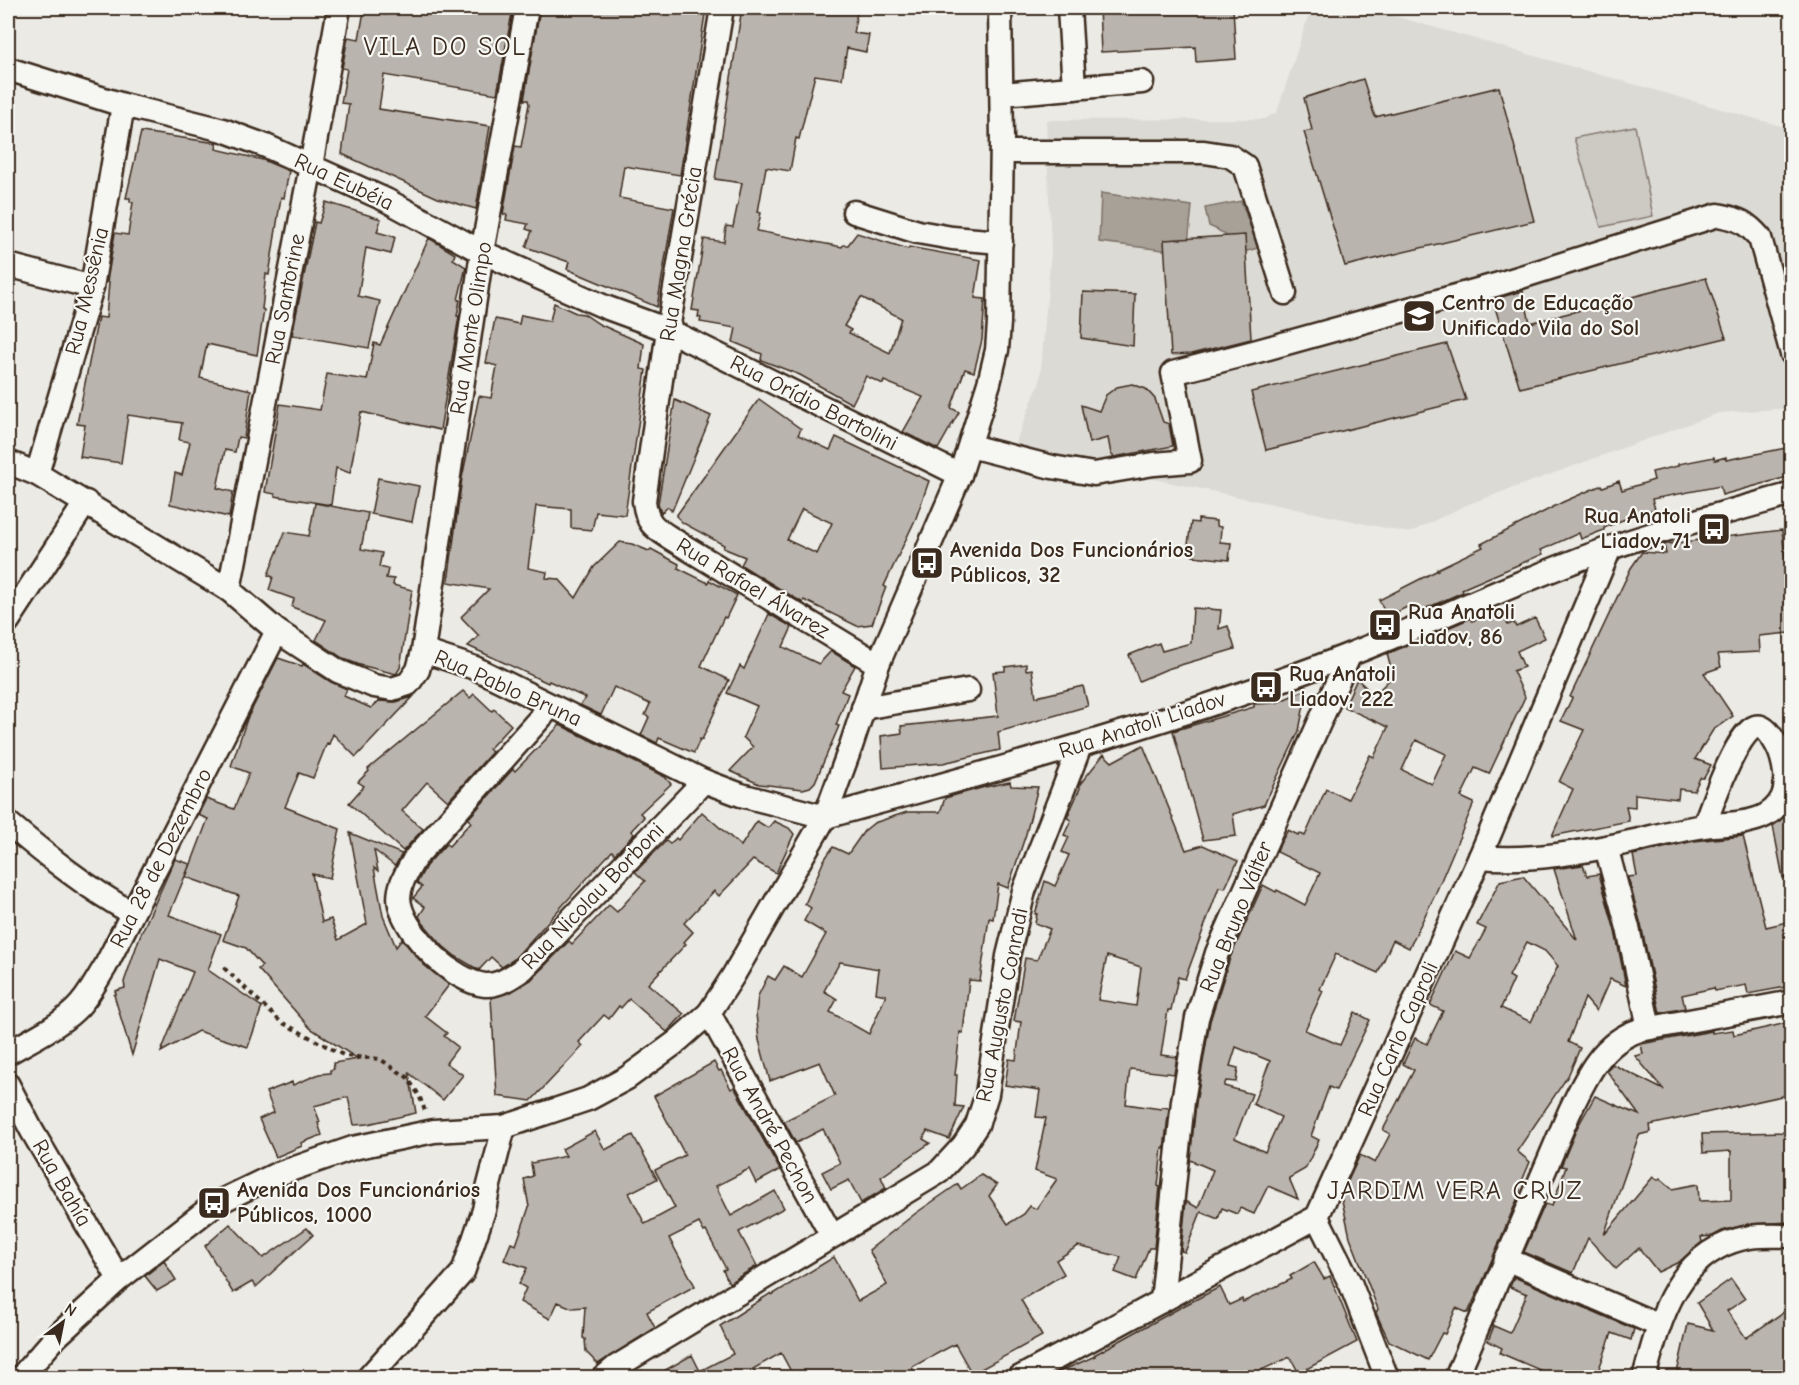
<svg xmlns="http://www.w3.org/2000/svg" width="1799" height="1385" viewBox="0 0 1799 1385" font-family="'Comic Neue',sans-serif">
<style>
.built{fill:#dcdad4}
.green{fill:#cdcac4;stroke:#847a71;stroke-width:1.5}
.water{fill:#a8a198;stroke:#7c7167;stroke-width:1.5}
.building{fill:#bab4ae;stroke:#3b2a1e;stroke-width:1.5;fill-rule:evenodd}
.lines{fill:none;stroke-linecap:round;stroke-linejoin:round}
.minor-casing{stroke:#3b2a1e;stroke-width:27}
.path{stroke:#3b2a1e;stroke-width:4;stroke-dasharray:4.5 4.5;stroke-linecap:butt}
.minor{stroke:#f6f6f2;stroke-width:22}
.labels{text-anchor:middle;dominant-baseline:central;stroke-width:4.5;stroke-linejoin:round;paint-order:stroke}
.street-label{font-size:22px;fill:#3b2a1e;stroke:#f6f6f2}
.poi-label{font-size:22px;font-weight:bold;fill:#3b2a1e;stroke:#f6f6f2;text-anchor:start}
.quarter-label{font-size:26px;letter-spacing:1.5px;fill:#3b2a1e;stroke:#f6f6f2}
</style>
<rect width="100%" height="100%" fill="#ebeae5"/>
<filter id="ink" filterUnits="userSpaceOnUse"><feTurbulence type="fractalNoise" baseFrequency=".0167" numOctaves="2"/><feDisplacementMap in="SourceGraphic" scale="12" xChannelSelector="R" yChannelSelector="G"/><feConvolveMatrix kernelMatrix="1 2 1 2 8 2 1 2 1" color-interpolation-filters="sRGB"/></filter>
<g filter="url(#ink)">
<path class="built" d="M1311,8h34l42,6 404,115v279l-72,5 -253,92 -57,28 -396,-84 27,-68 11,-130 -5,-131 219,-1 12,-7z"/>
<path class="green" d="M1635,126l18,90 -52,11 -27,-89z"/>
<g class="water">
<path d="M1101,193l91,13 -5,47 -88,-11z"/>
<path d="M1241,201l17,47 -18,5c-8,-14 -16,-21 -31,-27l-4,-18z"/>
</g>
<g class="building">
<path d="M394,8h119l-16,86 -113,-19 -5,34 111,17 -14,83 -38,-11 -96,-44 7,-50 -8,-1 6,-34 -5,-1 6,-31 11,2 5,-28 23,4 1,-4 5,1z"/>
<path d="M540,8h166l-26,167 -56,-9 -5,32 55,10 -17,99 -90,-38 2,-7 -43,-15 6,-16 -6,-2 2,-5 -22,-4 1,-5 -4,-1 12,-68 6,1 8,-43 -1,-4h-4z"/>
<path d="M742,8h116l-5,25 16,2 -3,17 -19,-4 -5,31 -27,-4 -16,64 -3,-1 -6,33 -24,-4 -8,45 3,1 -4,18 85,16 1,-2h5l9,-12 51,16 1,-2 72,13 -6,38 10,1 -3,41 -8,32 -9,-3 -14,39 8,4 -21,37 -35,-17 20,-35 -39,-16 -1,3 -17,-8 -14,28 -52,-29 -39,-15 1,-6 -29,-12 3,-14 -36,-6 1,-4 -3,-1 1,-6 -7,-1 12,-71 20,3 2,-16 7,1 9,-44 -27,-4zM861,297l40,21 -11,35 -41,-20 2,-3 -7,-4z"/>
<path d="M1099,8h88v3l46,-3 3,51 -40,3 -1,-15 -94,5z"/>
<path d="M1363,79l12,38 124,-30 35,134 -189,45 -41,-134 8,-2 -8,-32z"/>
<path d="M141,132l76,11 -1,6 47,11 26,11 -5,27 -3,-1 -12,78 -3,-1 -4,35 2,1 -7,45 -50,-11 -7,34 51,12 -7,48 -6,-1 -3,15 -10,-2 -8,38 16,4 -4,25 -59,-13 5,-31 7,2 8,-33 -11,-2 3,-17 -54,-8 -7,48 -41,-6 5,-32 -8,-1 21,-107 8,1 3,-36h-2l8,-49 13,2 5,-33h-3v-4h-4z"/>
<path d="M326,202l55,17 -4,13 18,5 -4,17 -25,-6 -8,48 22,5 -11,47 -77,-13 23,-113 4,1z"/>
<path d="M1245,235l6,104 -60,15 -20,1 -7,-115z"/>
<path d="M429,238l26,16 -2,5 13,8 -8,33h2l-3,16h2l-19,114 -79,-18 -11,61 -14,-5 -5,37 -56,-9v-2l-10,-2 15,-88 40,6 7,-36 40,6 7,-37 6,2z"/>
<path d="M1706,278l20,60 -206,50 -27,-87 -13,2 43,-12 7,32z"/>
<path d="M1083,292l52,2 -2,52 -52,-8z"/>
<path d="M554,303l22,10 8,1 15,10 45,20 -3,25 5,1 -21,145 -29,-3 -4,18 -21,-2v-19l-35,-3 -8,62 19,4 -1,6 13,1 17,19 18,-31 26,-25 12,2 17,7 2,-2 28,15 -1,4 30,15 1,-3 28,15 -11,23 -2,-1 -23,49 28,14 -27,60 -2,-1 -6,14 -35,-15 -2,5 -16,-8 8,-18 -4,-2 5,-11 -36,-17 -13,28 -21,-10 6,-7 -37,-17 -1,2 -80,-37 11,-10 -18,-19 28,-28 -41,-7 14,-104 17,-82 12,2 6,-32 -11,-3 9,-44 24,5 2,-9 29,6z"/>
<path d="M1447,344l19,56 -200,50 -15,-58z"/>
<path d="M1132,384l14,5 9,10 8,23 6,2 4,22 -59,11 -3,-3 -3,-16 -19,5 -8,-38 18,6 7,-16 11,-8z"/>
<path d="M759,399l42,30 -3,6 32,15 6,-13 93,44 -13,37 -32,68 2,1 -14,37 -15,2 -53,-26 -1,3 -62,-38 4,-8 -22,-9 1,-3 -41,-22 -7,-7zM802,509l30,14 -15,31 -30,-14z"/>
<path d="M675,400l36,16 -39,95 -4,-4 -7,6 -3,-9z"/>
<path d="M1791,447v29l-69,19 -2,-9 -68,13 3,10 -35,12 -16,7v2l-23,9 -2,-6 -38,17 2,4 -81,35 1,3 -52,23 -4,-8 -20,10 -8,-17 59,-30 -1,-1 46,-22 -2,-3 82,-42 39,-17 1,2 16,-6 3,9 32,-10 -2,-8 26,-6v-2l36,-7 1,3 11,-3v3z"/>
<path d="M378,478l41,8 -7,36 -41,-8z"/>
<path d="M315,503l53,10 -7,36 21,4 -3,14 9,2 -2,9 8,1 -1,6 19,5 -12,78 -4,6 -36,-9 -16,-6 -28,-19 10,-20 -34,-13 2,-8 -25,-9 4,-13 -5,-2 17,-43 24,4z"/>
<path d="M1198,519l18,2v5l5,1 -1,15 11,1 -2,17 -36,-4 -6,-4 4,-30 7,1z"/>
<path d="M1782,530l6,57h3l-1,46 -31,3 1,16 -42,2 3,13 -17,6 29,43 -20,14 -18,29 16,6 -7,13h-4l-6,13 -15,-2 -1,10 -43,-5v13l-9,-1 3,15 -77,15 21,-47 -14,-7 25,-52 -23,-9 11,-23 -2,-1 61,-129 11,-16 24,2 -2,-9 3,-1z"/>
<path d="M1193,608l28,2 -2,19 9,-3 7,23 -68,20 -28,12 -10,-26 30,-12 3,8 29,-8z"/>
<path d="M1501,610l7,15 6,-3 2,5 19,-9 10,20 -28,13 7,16 -11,4 12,26 -36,77 -14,-6 -14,29 13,6 -40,94 -25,51 -16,-8 -15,33 -42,-19 -16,35 3,2 -18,39 35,15 15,-33 15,8 -34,70 -7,-3 -18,49 8,4 -14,29 -16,9 9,21 -30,-13 -14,28 -14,-6 -3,6 -15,-6 -4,11 -17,-7 -16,40 -4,-1 5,-50 12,7 15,-38 -23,-10 6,-57 14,-82 20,-63 33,-73 13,7 1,-2 28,15 15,-32 -43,-21 3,-8 8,-14 10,5 1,-2 6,3 21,-47 22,10 22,-44 4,2 14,-30 -44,-20 13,-28 17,16 19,-19 -6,-22 84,-36 1,3zM1416,740l30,14 -14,30 -30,-14zM1236,1047l34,14 -17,43 28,13 -16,35 -30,-14 17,-44 -28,-8 2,-5 10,1 2,-14 -8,-2z"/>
<path d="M769,614l23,13 -9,20 36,17 12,-13 24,15 -14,25 7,3 -12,31 3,1 -24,56 -5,5 -7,2 -44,-5 -29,-13 23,-24 -10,-10 14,-31 -30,-13 13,-27 4,3z"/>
<path d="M278,658l24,8 1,-2 28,18 16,7 -3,7 27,12 8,-7 17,1 17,-5 -57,60 -23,-23 -4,10 -2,-1 -14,35 -14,-5 -14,34 55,22 -10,49 -18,-4 10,48 9,-3 7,21 29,-16 -17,-91 52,21 -7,12 -21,-16 4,21 -4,-3 9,48 13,31 6,-8 22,26 25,20 -24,31 22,17 -3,3 14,11 -12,16 17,12 -20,25 -34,-27 7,40 -48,11 -14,1 -6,-28 -34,9 6,16 -2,1 4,12 -21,8 1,3 -26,11 -17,-38 15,-7 -8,-20 26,-10 1,3 26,-11 11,-1v-3l4,-1 -1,-6 25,-4 -48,-31 -52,-59 4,-3 -16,-18 -23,-8 16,-44 -53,-19 22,-58 -10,-4 8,-16 28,10 15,-36 -18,-7 16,-47z"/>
<path d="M1026,664v6l6,-1 4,28 47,-11 5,20 -90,26 2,18 -57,13 -60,5 -2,-32 21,-3 -1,-7 97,-10 -5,-44 12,-1v-4z"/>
<path d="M1305,690l-1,15 -5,26 -35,74 -31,9 3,22 -33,4 -30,-109 81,-24v-3l22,-1z"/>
<path d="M463,691l7,7 4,-4 18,17 2,-2 17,16 -22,24 3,3 -44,49 -21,-19 -25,29 21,18 -20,22 -54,-48 15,-17 -6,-4 11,-11 -1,-2z"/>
<path d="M560,725l105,52 6,7 -31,29 4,4 -13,14 3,3 -19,20 -3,-3 -98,108 -12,8 -11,-10 -12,13 -2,-1 -22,-13 -12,-10 -20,-23 -4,-7 6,-9 -12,-9 9,-11 -5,-4 9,-17 20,-22 3,2 22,-24 -3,-3 45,-50 2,2z"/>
<path d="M1143,745l43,105 17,-5 35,16 -13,27 -6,-1 -34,92 -7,-2 -7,33h-3l-7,45 16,2 -3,17 -44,-5 -4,35 35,5 1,-2 7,1 -5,41 -2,-1 -4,38 2,1 -6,61h-5l-13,32 -21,-8 6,-15 -43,-11 -22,14 8,14 -43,26 21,36 -70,38 -17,-30 -43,23 5,10h-123l-13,-24 -28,16 4,8h-104l39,-22 8,16 33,-17 -13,-28 51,-33 1,2 62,-38 24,44 29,-16 -18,-35 47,-37 42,-29 3,5 20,-14 16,10 -8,11 19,28 16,-10 6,-8 6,3 21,-30 -22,-8 11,-53 -10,-1 4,-27 -35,-5 4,-26 7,1 5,-38 -7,-1 11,-63 12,2 13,-31 -15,-6 2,-9h-2l10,-33 10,5 14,-31 -7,-3 7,-15 -5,-2 7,-15 -4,-2 13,-30v-4l24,-30 8,8zM1107,956l34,11 -5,39 -38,-6z"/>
<path d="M1010,782l1,4 27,1 -12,47 -18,54 -10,-4 -5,35 -4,-1 -9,63 -11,-1 -6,53 -3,-1 -5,43h2l-2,31 9,1 -15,32 -22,-8 -4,8 7,4 -49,34 5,11 -25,15 -12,-23 -18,9 -9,-17 18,-9 -17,-34 -27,14 -12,-22 51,-25 -15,-34 -50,19 -11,-41 -3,-26 2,-18 10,-20 7,4 9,-14 18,11 24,-43 -22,-13 7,-13 -6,-4 19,-44 9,-13 15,7 16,-23 10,-8 33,-11h33l5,-14 40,-11zM840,962l39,7 -3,24 10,2 -17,39 -39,-22 7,-13 -13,-8z"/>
<path d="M1791,809v68l-8,1 -10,-52z"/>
<path d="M702,812l39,34 16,-25 11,7 6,-7 15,7 5,6 -18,39 -23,-13 -34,36 -5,-5 -30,32 9,9 -9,10 2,2 -38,40 36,30 -17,18 -38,-33 -8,9 -2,-2 -10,13 -5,-4 -25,27 4,4 -52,55 -34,-5 -6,-98 20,-6 20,-12 38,-39 3,3 37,-39 8,7 28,-31 -10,-9 31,-31 4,3 6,-6 2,2z"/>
<path d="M1743,836l23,91 25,-6v65l-43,8 -2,-9 -31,6 -1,-3 -32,7 3,13 -25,5 -19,-88 -13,-48 9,-1 -4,-21 61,-14z"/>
<path d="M175,859l15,5 -21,51 52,19 -13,36 54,37 -14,40 -50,-16 -37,21 32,-80 -33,-13 -28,96 -18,-60 2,-1 -1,-3 10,-3 -1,-6 16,-46z"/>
<path d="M1583,865l4,11 12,-2 16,57 11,55 -16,-7 -14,32 -11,-13 -17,44 12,6 -12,28 -51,75 13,11 -11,26 1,1 -1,6 -34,81 -17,37 -12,-5 -11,26 -3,-1 -14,27 -39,-19 -13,-28 2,-4 -28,-72 -9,-41 19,-41 15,8 15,-29 -7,-4 31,-60 -11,-6 12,-26 12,6 16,-33 -13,-6 25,-54 15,7 16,-29 -9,-4 23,-44 23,-5 54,64 -23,-71zM1527,942l18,9 13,15 -27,56 -30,-14 13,-29 -5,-3z"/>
<path d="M1791,1022v72l-141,31 1,7 -12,3 -35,100 49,-58 5,3 2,-2 13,11 25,-5 1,17 32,-1v-49l-28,2 -1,-19 89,-2v90l-43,2 -26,7 -9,5 -12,1 1,5 -23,20 -21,10 -19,-24 -23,21 -28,-31 -15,35 -49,-21 21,-48 7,2 14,-39 -5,-1 16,-38 18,-32 44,19 -32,-44 5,-7 52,26 -29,-34 8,-2 -2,-10 71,-13v2l21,-3 1,5z"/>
<path d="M714,1062l5,9 2,-1 10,19 3,-2 46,83 -24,13 -7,-14 -33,17 15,30 44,-25 9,17 -45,24 18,34 -28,17 -6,-13 3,-1 -20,-38 -2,1 -5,-9 -30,15 26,48 -48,26 8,16 -57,36 -12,-12 -1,-13 -2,-1 2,-31 -13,1 -14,-6 -8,17 -30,-17 6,-14 -7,-4 8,-16 -23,-8 7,-17 5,2 13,-38 -5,-28 9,-3 -2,-13 35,-7 -4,-7 33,-18 10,19 28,-15 24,44 -28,14 16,31 30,-16 -20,-38 30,-15 -31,-59z"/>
<path d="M230,1224l33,34 44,-30 6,7 -57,52 -4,-5 -19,11 -28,-47z"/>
<path d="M164,1261l12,19 -19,11 -12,-15z"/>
<path d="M1314,1262l10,17 6,-3 27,66 -58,31 -9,-16 -44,20h-198l47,-21 -1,-1 91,-50 35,-18 9,18 13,-6 1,3 49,-23 -2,-3z"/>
<path d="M1514,1277l120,52 -3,11 -19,-7 -16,44h-40l-56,-24 2,-5 -14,-7 6,-15 16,7 17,-39 -17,-7z"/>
<path d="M1731,1279l14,20 -18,12 19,27 45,-31v70h-115l12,-53 25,6 -16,-27z"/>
</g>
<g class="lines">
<defs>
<g id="minor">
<path d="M722,8l-54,322 -24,171c3,23 9,26 28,38l206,125"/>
<path d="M1069,8l5,80"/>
<path d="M8,69l115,36 100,25 43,16 120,54 96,52 123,55 63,23 292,145"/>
<path d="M1002,94l140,-12"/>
<path d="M1002,152h202l26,4 15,10 40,127"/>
<path d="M854,212l64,20 34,6 49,4"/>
<path d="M8,265l84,22"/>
<path d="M970,446l82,21 42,7 60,-10 36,-3 -17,-88 81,-21 245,-68 219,-69c21,4 28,7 42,23l32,116"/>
<path d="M8,462l29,12 192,116 48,41 61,40 36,15 18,3 16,-5 10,-14 5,-19 59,-399 45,-244"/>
<path d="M37,474l55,-187 31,-182"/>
<path d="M229,590l82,-424 28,-158"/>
<path d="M8,621l78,-119"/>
<path d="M423,651l52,17 229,113 37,14 84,22"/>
<path d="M551,706l-136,152c-8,14 -19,30 -15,47 7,31 54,77 85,80 14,1 28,-9 38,-16l181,-188"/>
<path d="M863,708l105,-18"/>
<path d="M825,817c160,-44 320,-87 476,-144 87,-31 170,-71 256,-105 76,-31 156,-52 235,-74"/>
<path d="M8,823c39,33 79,65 124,90"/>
<path d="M1606,847l22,81 21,100"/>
<path d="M1480,857c42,4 84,-2 126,-10 33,-6 65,-16 98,-21 20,-3 44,-1 62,-11 9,-5 17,-15 19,-25 2,-15 -2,-35 -10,-48 -4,-7 -11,-18 -20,-15 -18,5 -44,80 -51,99"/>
<path d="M709,1013l123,223"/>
<path d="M8,1053c22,-13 48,-25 67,-43 13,-12 21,-29 30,-43l172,-336"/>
<path d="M8,1085l24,46 87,148"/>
<path d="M1317,1217l34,68 36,93"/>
<path d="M1506,1259l152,66"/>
<path d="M1162,1301l21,-200 14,-83 20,-65 132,-297"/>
<path d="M20,1378l36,-41 63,-58 96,-75 60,-29 78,-27 81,-17 70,-4 84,-28 39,-21 48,-35 34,-30 24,-37 92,-159 26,-71 27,-82 82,-189 29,-92 8,-33 2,-27 3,-183 -2,-132"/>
<path d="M368,1378l95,-106 21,-62 4,-21 16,-62"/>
<path d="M603,1378l13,-11 323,-195 24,-26 14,-21 10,-31 21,-138 16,-65 56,-145"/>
<path d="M1019,1378l298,-161 163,-360 130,-309"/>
<path d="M1456,1378l113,-265c16,-34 32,-71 71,-83l152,-28"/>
<path d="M1644,1378c16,-61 34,-129 106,-141 13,-2 28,-1 42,-1"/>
</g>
</defs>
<use href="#minor" class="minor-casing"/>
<path class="path" d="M224,968l57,54 64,34 35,3 27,18 12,18 6,16"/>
<use href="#minor" class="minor"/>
</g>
</g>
<defs>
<symbol id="school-square" viewBox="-11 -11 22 22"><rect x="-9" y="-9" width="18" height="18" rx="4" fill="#3b2a1e" stroke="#f6f6f2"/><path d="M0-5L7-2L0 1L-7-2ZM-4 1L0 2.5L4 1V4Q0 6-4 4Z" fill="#fff"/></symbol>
<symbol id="bus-square" viewBox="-11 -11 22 22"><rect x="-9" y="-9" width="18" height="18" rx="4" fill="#3b2a1e" stroke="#f6f6f2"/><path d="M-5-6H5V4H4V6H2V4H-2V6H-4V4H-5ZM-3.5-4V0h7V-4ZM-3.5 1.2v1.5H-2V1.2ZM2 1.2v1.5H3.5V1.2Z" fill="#fff"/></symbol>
</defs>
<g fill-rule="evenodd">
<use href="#school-square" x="1400" y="297" width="38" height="38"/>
<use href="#bus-square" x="1695" y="510" width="38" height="38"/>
<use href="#bus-square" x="908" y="544" width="38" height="38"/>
<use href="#bus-square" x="1366" y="606" width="38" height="38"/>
<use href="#bus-square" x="1247" y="668" width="38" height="38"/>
<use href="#bus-square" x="195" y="1184" width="38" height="38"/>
</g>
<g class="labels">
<g class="street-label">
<text transform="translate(344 182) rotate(25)">Rua Eubéia</text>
<text transform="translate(681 254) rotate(-81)">Rua Magna Grécia</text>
<text transform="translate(87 291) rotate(-77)">Rua Messênia</text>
<text transform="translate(285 299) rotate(-79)">Rua Santorine</text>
<text transform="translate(471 328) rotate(-81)">Rua Monte Olimpo</text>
<text transform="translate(814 403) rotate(27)">Rua Orídio Bartolini</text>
<text transform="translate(753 588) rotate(31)">Rua Rafael Álvarez</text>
<text transform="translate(508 688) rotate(24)">Rua Pablo Bruna</text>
<text transform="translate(1142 725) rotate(-18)">Rua Anatoli Liadov</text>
<text transform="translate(161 858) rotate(-63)">Rua 28 de Dezembro</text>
<text transform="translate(593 896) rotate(-46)">Rua Nicolau Borboni</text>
<text transform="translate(1236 917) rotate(-68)">Rua Bruno Válter</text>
<text transform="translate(1002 1005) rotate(-79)">Rua Augusto Conradi</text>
<text transform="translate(1398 1039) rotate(-66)">Rua Carlo Caproli</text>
<text transform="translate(770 1125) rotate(61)">Rua André Pechon</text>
<text transform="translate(62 1183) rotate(60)">Rua Bahía</text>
</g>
<g class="poi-label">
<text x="1442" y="303">Centro de Educação<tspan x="1442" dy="25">Unificado Vila do Sol</tspan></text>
<text x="1691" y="516" text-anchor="end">Rua Anatoli<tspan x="1691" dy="25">Liadov, 71</tspan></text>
<text x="950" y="550">Avenida Dos Funcionários<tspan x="950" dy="25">Públicos, 32</tspan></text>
<text x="1408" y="612">Rua Anatoli<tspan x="1408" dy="25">Liadov, 86</tspan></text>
<text x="1289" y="674">Rua Anatoli<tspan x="1289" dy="25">Liadov, 222</tspan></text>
<text x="237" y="1190">Avenida Dos Funcionários<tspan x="237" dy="25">Públicos, 1000</tspan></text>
</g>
<g class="quarter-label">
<text x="445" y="47">VILA DO SOL</text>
<text x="1455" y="1191">JARDIM VERA CRUZ</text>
</g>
</g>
<rect width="1799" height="1385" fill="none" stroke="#f6f6f2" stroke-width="30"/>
<rect x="15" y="15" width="1769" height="1355" fill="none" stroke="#3b2a1e" stroke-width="2" filter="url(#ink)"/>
<g transform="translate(63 1322) rotate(32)" stroke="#f6f6f2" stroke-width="4.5" paint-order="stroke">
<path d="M0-4.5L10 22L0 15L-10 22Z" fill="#3b2a1e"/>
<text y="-9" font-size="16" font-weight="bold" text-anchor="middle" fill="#3b2a1e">N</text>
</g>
</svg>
